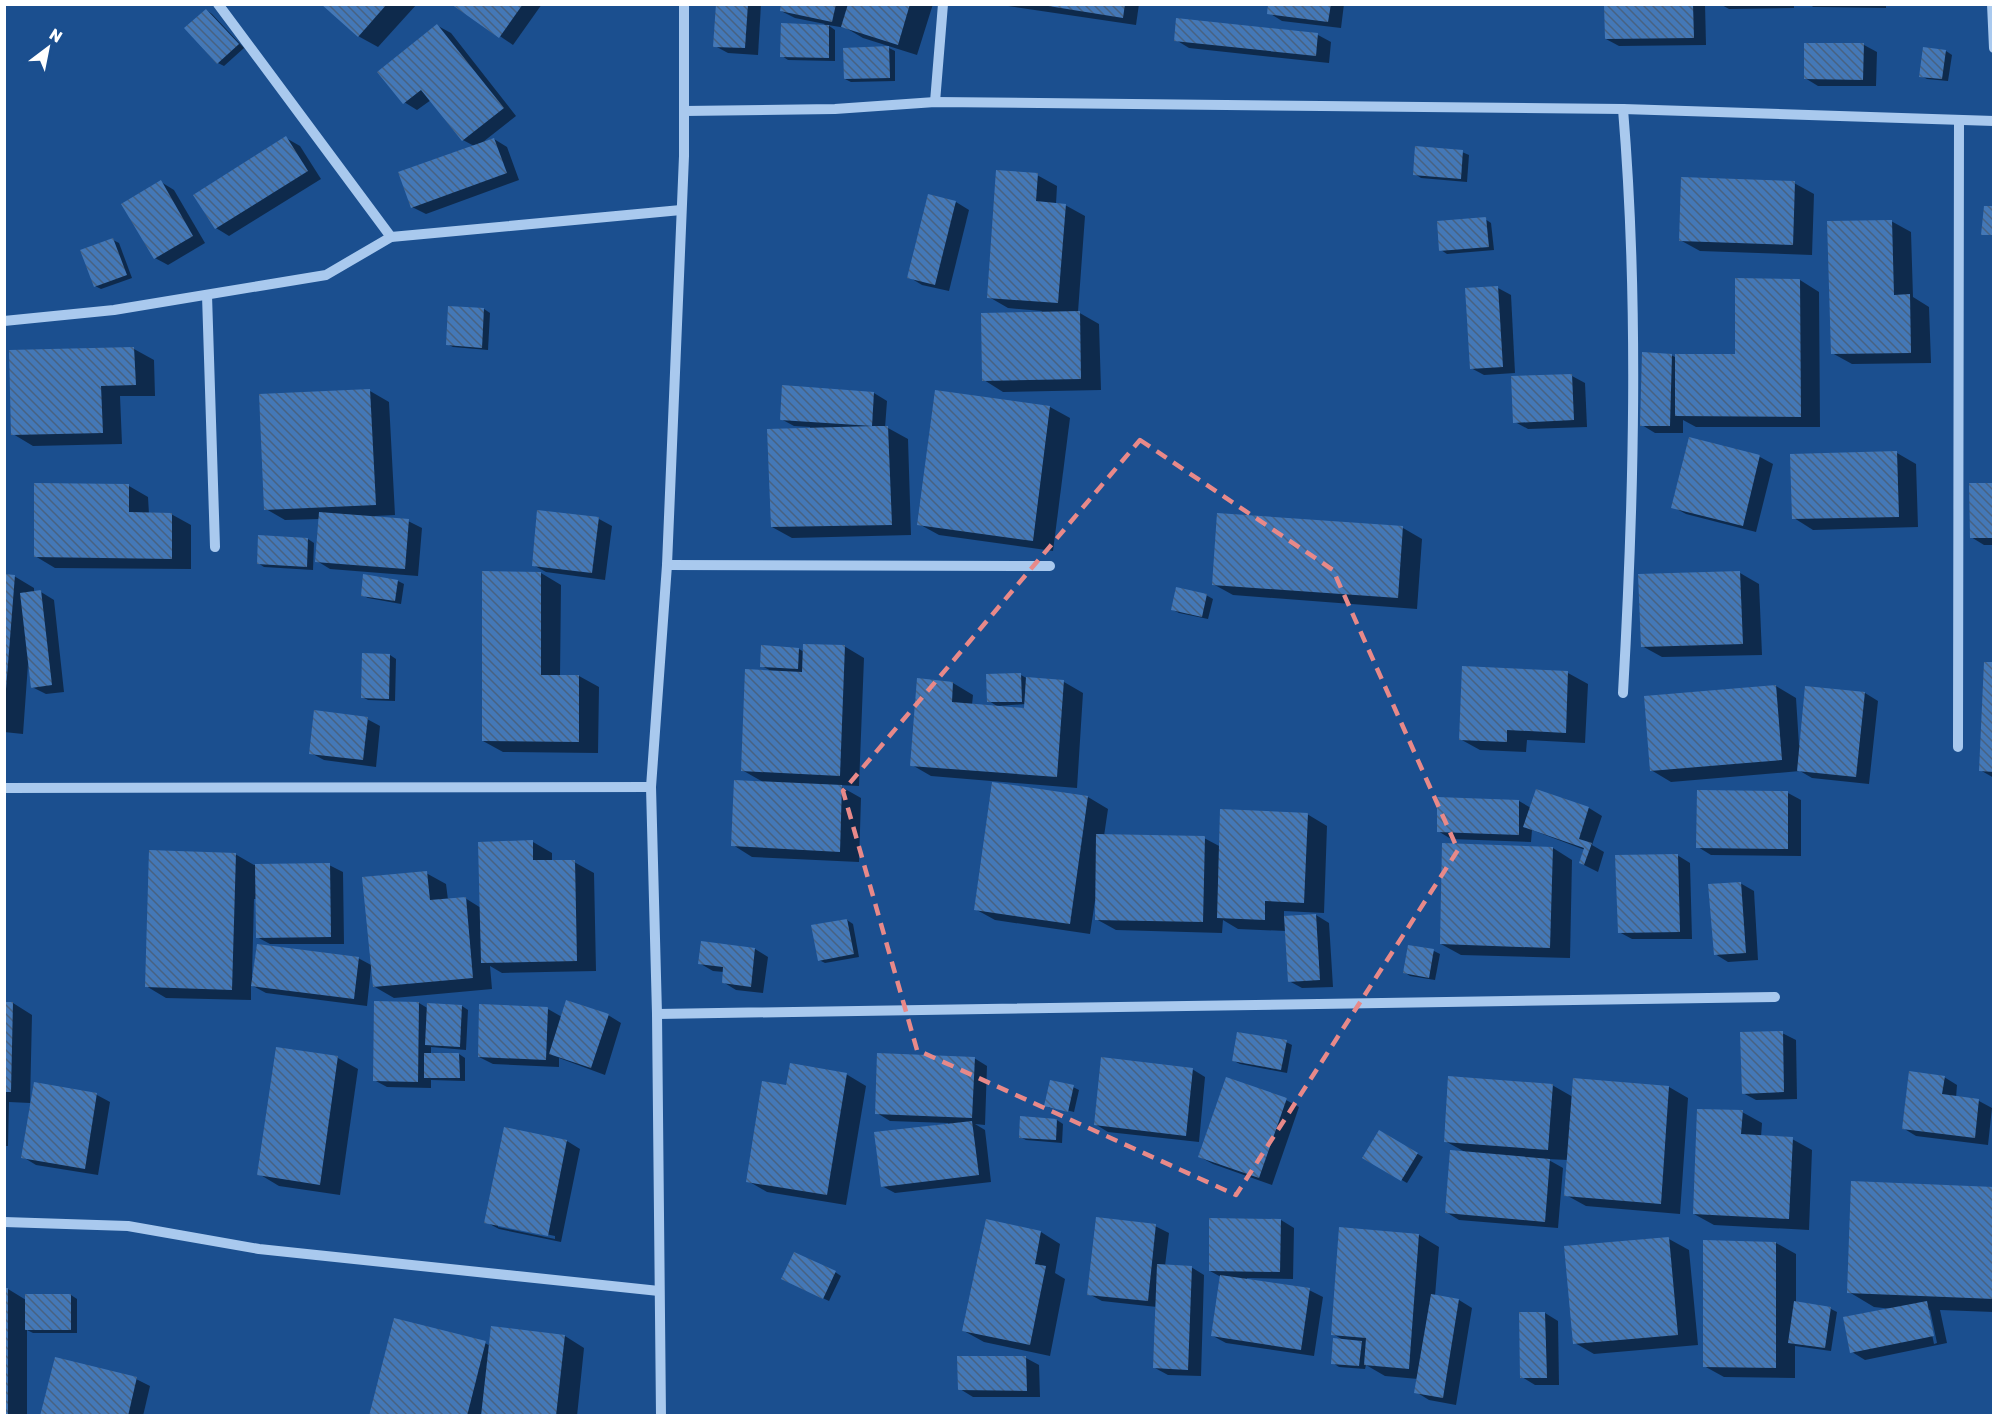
<svg xmlns="http://www.w3.org/2000/svg" width="1998" height="1420" viewBox="0 0 1998 1420" font-family="Rubik,sans-serif">
<style>
.shadow{fill:#0007;fill-rule:evenodd}
.building{fill:url(#building-back-hatch)}
.lines{fill:none;stroke-linecap:round;stroke-linejoin:round}
.minor{stroke:#a9c9ee;stroke-width:10}
.marked{fill:none;stroke:#e88989;stroke-width:4.5;stroke-dasharray:12 8;stroke-linejoin:round}
</style>
<defs>
<pattern id="building-back-hatch" width="6" height="6" patternUnits="userSpaceOnUse" patternTransform="scale(1.5)"><rect width="6" height="6" fill="#4478b7"/><path d="M-1 5l2 2M0 0l6 6M5-1l2 2" fill="none" stroke="#486282"/></pattern>
</defs>
<rect width="100%" height="100%" fill="#1b4f8f"/>
<g class="shadow">
<path d="M323,4h94l-39,43 -20,-11z"/>
<path d="M453,4h89l-29,41z"/>
<path d="M718,4h43l-3,51 -30,-2 -13,-7z"/>
<path d="M783,4h150l-16,51 -54,-17 -17,-10 -18,-3 7,5v31l-47,-1 -6,-4 43,-32 -30,-6 -14,-7z"/>
<path d="M995,4h144l-3,21z"/>
<path d="M1270,4h74l-3,24 -59,-7 -13,-8z"/>
<path d="M1605,4h100l1,41 -87,1 -13,-7z"/>
<path d="M1720,4h74v4l-65,1z"/>
<path d="M1810,4h76v4l-73,-1z"/>
<path d="M206,10l6,4 32,34 -20,18 -6,-3z"/>
<path d="M438,26l13,7 65,83 -33,26 11,-3 13,8 12,33 -93,34 -14,-7 62,-61 -11,-6 -32,-40 -14,10 -13,-8z"/>
<path d="M1318,35l13,7 -2,21 -140,-15 -13,-8z"/>
<path d="M1864,45l13,7 -1,34h-58l-13,-8z"/>
<path d="M889,48l6,3v30l-44,1 -6,-3z"/>
<path d="M1946,51l6,4 -4,26 -21,-2 -6,-3z"/>
<path d="M286,138l14,8 21,33 -92,57 -13,-8z"/>
<path d="M1462,152l7,3 -2,27 -46,-4 -6,-4z"/>
<path d="M1037,175l20,11 -1,18 9,1 20,11 -7,96 21,12 2,66 -98,2 -19,-12 57,-67 1,-2 -34,-3 -19,-11z"/>
<path d="M161,182l13,8 31,53 -37,22 -13,-7z"/>
<path d="M1794,183l20,11 -2,61 -112,-4 -20,-11z"/>
<path d="M956,202l13,8 -20,81 -27,-6 -13,-8z"/>
<path d="M1485,219l6,4 3,27 -47,4 -6,-4z"/>
<path d="M1891,221l20,11 2,65 16,10 2,56 -79,1 -20,-11z"/>
<path d="M113,240l6,3 13,35 -31,11 -6,-3z"/>
<path d="M1800,280l19,12 1,135h-124l-13,-7v13h-28l-13,-8 29,-70 6,3 59,-2z"/>
<path d="M1498,288l13,7 4,78 -31,2 -13,-7z"/>
<path d="M484,309l6,4 -2,37 -35,-3 -6,-3z"/>
<path d="M134,349l20,11 1,36h-35l2,48 -89,2 -20,-12z"/>
<path d="M1572,376l13,7 2,44 -59,2 -13,-7z"/>
<path d="M370,391l19,11 6,113 -20,1v2l33,3 14,7 -4,48 -88,-7 -13,-8 3,-42 -35,1 -19,-11z"/>
<path d="M936,391l114,16 20,11 -17,133 -114,-16 -20,-11z"/>
<path d="M874,393l13,8 -2,27h3l20,11 3,96 -119,3 -20,-11 38,-97v-3l-16,-1 -13,-7z"/>
<path d="M1690,439l70,18 13,7 -17,68 -70,-18 -13,-7z"/>
<path d="M1897,453l19,11 2,63 -105,3 -19,-12z"/>
<path d="M1994,484v61h-10l-13,-8z"/>
<path d="M129,486l19,11 1,17h22l20,11v44l-136,-1 -20,-12z"/>
<path d="M599,519l13,7 -7,54 -59,-8 -13,-7z"/>
<path d="M1403,528l19,11 -5,70 -184,-14 -20,-11z"/>
<path d="M308,539l6,4 -1,27 -49,-3 -6,-4z"/>
<path d="M484,573h57l20,12 -1,91h19l20,11 -1,66 -95,-1 -20,-11z"/>
<path d="M1740,573l19,11 3,71 -100,2 -20,-11z"/>
<path d="M4,576h10l20,12v5l7,-1 13,8 10,92 -18,2 -14,-7 -4,-23 -5,70 -19,-2z"/>
<path d="M398,581l6,3 -3,20 -33,-6 -6,-3z"/>
<path d="M1206,595l7,4 -5,20 -29,-6 -6,-3z"/>
<path d="M844,646l20,12 -5,128 -21,-1 23,13 -2,64 -107,-5 -19,-12 32,-62 -23,-13 31,-98 -11,-6 37,-17 5,3z"/>
<path d="M364,654l26,1 6,4 -1,42 -27,-1 -6,-3z"/>
<path d="M1994,664v114l-14,-8z"/>
<path d="M1568,673l20,11 -3,59 -58,-3 -1,12 -46,-2 -20,-11z"/>
<path d="M1021,675l7,4 36,3 19,11 -6,95 -146,-12 -19,-11 41,-82 20,12 -1,10 53,4 1,-5 -29,2 -8,-5z"/>
<path d="M1776,686l20,12 3,47h2l6,-58 58,6 13,8 -9,83 -57,-6 -12,-7 -129,11 -20,-12z"/>
<path d="M367,719l13,7 -4,41 -52,-7 -13,-7z"/>
<path d="M993,784l95,13 20,12 -4,27 100,2 17,9 86,-33 20,12 -3,87 -40,-2v6l32,-2 13,8 4,64 -31,1 -13,-7 -3,-50 -48,-2 -15,-9 -1,13 -106,-3 -20,-11 1,-18h-2l-5,33 -95,-14 -20,-11z"/>
<path d="M1537,791l52,17 13,8 -10,29 12,7 -6,20 -18,-9 5,-13 -53,-20 -1,12 -80,-3 -13,-8 81,-30 12,7z"/>
<path d="M1788,793l13,7v56l-90,-1 -13,-8z"/>
<path d="M533,842l19,11v9h22l20,11 2,98 -94,2 -12,-7 2,23 -98,9 -19,-11 -4,-19 -4,38 -101,-13 -15,-8v15l-85,-2 -20,-12 89,-132 19,11h75l14,7 1,72h-74l-13,-7v-38h-3l-2,77h2l104,-18 15,8 53,-93 20,11 2,16 17,-2 16,10z"/>
<path d="M1553,848l19,12 -2,98 -109,-3 -20,-11z"/>
<path d="M1677,855l13,8 2,76h-60l-13,-7z"/>
<path d="M1740,883l14,8 4,69 -30,2 -13,-8z"/>
<path d="M847,920l6,4 6,33 -34,6 -6,-3z"/>
<path d="M755,949l13,8 -5,36 -27,-3 -13,-8 1,-10 -11,-1 -14,-8z"/>
<path d="M1434,951l6,3 -5,26 -25,-4 -6,-4z"/>
<path d="M4,1003h9l19,12 -2,88 -21,-1 -1,44h-4z"/>
<path d="M419,1003l10,6 33,-3 6,4 -2,40 -35,-3v7h28l6,4v23l-34,-1v8l-44,-1 -13,-7z"/>
<path d="M548,1009l14,8 46,-2 13,8 -16,52 -46,-17v9l-66,-3 -14,-7z"/>
<path d="M1782,1033l14,7 1,59 -41,1 -13,-7z"/>
<path d="M1286,1042l6,3 -5,28 -47,-9 -6,-3z"/>
<path d="M278,1049l60,9 20,11 -18,126 -61,-9 -20,-12z"/>
<path d="M974,1058l13,8 -2,59 -10,-1 10,6 6,52 -96,11 -13,-7 66,-61v-2l-58,-2 -13,-8z"/>
<path d="M1192,1069l13,8 -6,65 -91,-10 -13,-8z"/>
<path d="M846,1074l20,12 -20,119 -79,-13 -19,-11 40,-94z"/>
<path d="M1944,1077l13,8 -1,13 23,3 13,7 -4,37 -72,-9 -13,-8z"/>
<path d="M36,1084l61,11 13,7 -12,73 -62,-10 -13,-8z"/>
<path d="M1552,1085l21,12 96,-10 19,11 -8,116 -94,-8 -20,-11 2,-35 -21,-1 16,9 -5,60 -99,-8 -13,-8 21,-59 -22,-12z"/>
<path d="M1073,1087l6,3 -5,22 -24,-6v2l-5,-3z"/>
<path d="M1286,1100l13,7 -27,78 -59,-21 -13,-7z"/>
<path d="M1742,1112l20,11 -1,14 31,2 20,11 -3,80 -95,-5 -20,-11z"/>
<path d="M1057,1120l6,4 -1,19 -36,-3 -6,-3z"/>
<path d="M1379,1132l44,25 -16,26 -43,-25z"/>
<path d="M567,1141l13,8 -19,93 -62,-13 -13,-7zM498,1224l57,12v3l-57,-12z"/>
<path d="M1994,1189v123l-54,-2 7,33 -82,17 -13,-8 40,-43 -18,-2 -25,-15zM1927,1310h3l7,33 -3,1z"/>
<path d="M1281,1220l13,8 -1,51 -46,-1v2l62,10 14,7 -9,59 -88,-13 -13,-7 8,-59 -11,-6z"/>
<path d="M1155,1226l14,7 -4,33 26,1 13,8 -3,101 -33,-1 -13,-7 2,-61 -55,-6 -13,-7z"/>
<path d="M1341,1229l78,6 20,12 -4,49 24,4 13,8 -16,97 -27,-5 -13,-8 2,-13 -33,-3 -19,-11 -1,4 -26,-2 -6,-4 10,-23 -10,-6z"/>
<path d="M1041,1232l19,12 -5,29 10,6 -15,77 -66,-14 -20,-11z"/>
<path d="M1669,1239l20,11 9,95 -104,9 -19,-11z"/>
<path d="M1776,1243l20,11v49l35,6 6,3 -6,39 -36,-5v32l-71,-1 -20,-11z"/>
<path d="M835,1272l6,4 -12,25 -40,-19z"/>
<path d="M8,1289l18,11 45,-5 6,4v34h-44l-6,-3v86h-23z"/>
<path d="M1545,1313l13,8 1,64h-24l-13,-8z"/>
<path d="M565,1336l19,12 -7,68h-206l114,-73 5,3z"/>
<path d="M1026,1358l13,7 1,32h-67l-13,-8z"/>
<path d="M136,1379l14,7 -7,30h-101z"/>
</g>
<g class="building">
<path d="M321,4h66l-29,33z"/>
<path d="M451,4h72l-24,34z"/>
<path d="M716,4h32l-3,44 -32,-1z"/>
<path d="M781,4h55l-4,18 -52,-11z"/>
<path d="M848,4h62l-12,41 -57,-18z"/>
<path d="M1036,4h89l-2,14z"/>
<path d="M1268,4h63l-3,18 -61,-8z"/>
<path d="M1604,4h89l1,34 -89,1z"/>
<path d="M206,9l33,35 -22,20 -33,-36z"/>
<path d="M1176,18l142,15 -2,23 -142,-15z"/>
<path d="M781,23l48,2v33l-49,-1z"/>
<path d="M437,24l67,84 -42,33 -41,-51 -18,14 -26,-32z"/>
<path d="M1804,43h60l-1,37 -59,-1z"/>
<path d="M889,46l1,32 -46,1 -1,-31z"/>
<path d="M1923,47l23,3 -4,29 -23,-2z"/>
<path d="M286,136l22,35 -93,58 -22,-34z"/>
<path d="M494,138l13,35 -96,35 -13,-36z"/>
<path d="M1415,146l48,4 -2,29 -48,-4z"/>
<path d="M996,170l42,3 -2,28 30,3 -8,99 -71,-5z"/>
<path d="M1681,177l114,4 -2,64 -114,-4z"/>
<path d="M161,180l32,56 -39,23 -33,-55z"/>
<path d="M928,194l28,7 -21,84 -28,-7z"/>
<path d="M1984,206h10v29h-13z"/>
<path d="M1486,217l3,30 -50,4 -2,-30z"/>
<path d="M1892,220l2,75 16,-1 1,59 -80,1 -4,-133z"/>
<path d="M113,238l14,37 -33,12 -14,-37z"/>
<path d="M1735,278l65,1 1,138 -126,-1v-62h60z"/>
<path d="M1498,286l5,81 -33,2 -5,-81z"/>
<path d="M448,306l36,2 -2,40 -36,-3z"/>
<path d="M1080,311l1,68 -99,2 -1,-68z"/>
<path d="M134,347l2,38 -35,1 2,47 -92,2 -2,-85z"/>
<path d="M1642,352l30,2 -2,72h-30z"/>
<path d="M1572,374l2,46 -61,3 -2,-47z"/>
<path d="M782,385l92,7 -2,34 -92,-6z"/>
<path d="M370,389l6,116 -112,5 -5,-116z"/>
<path d="M935,390l115,16 -17,135 -116,-16z"/>
<path d="M874,426h14l4,99 -121,2 -4,-98z"/>
<path d="M1689,437l71,18 -17,71 -72,-18z"/>
<path d="M1897,451l2,66 -107,2 -2,-65z"/>
<path d="M34,483l95,1v28l43,1v46l-138,-2z"/>
<path d="M1969,483h25v55h-24z"/>
<path d="M537,510l62,7 -7,56 -60,-7z"/>
<path d="M319,512l90,7 -4,50 -90,-7z"/>
<path d="M1217,513l186,13 -5,72 -186,-13z"/>
<path d="M258,535l50,3 -1,29 -50,-3z"/>
<path d="M482,571l59,1v103h38v67l-97,-1z"/>
<path d="M1740,571l3,73 -102,3 -3,-73z"/>
<path d="M4,574l11,1 -9,114h-2z"/>
<path d="M363,574l35,6 -3,21 -34,-5z"/>
<path d="M1176,587l31,7 -5,23 -31,-7z"/>
<path d="M41,590l11,95 -21,3 -11,-95z"/>
<path d="M803,644l42,1 -5,131 -99,-5 4,-102 57,3z"/>
<path d="M761,645l38,3 -1,21 -38,-2z"/>
<path d="M362,653l28,1 -1,45 -28,-1z"/>
<path d="M1984,662h10v110l-15,-1z"/>
<path d="M1462,666l106,5 -2,62 -59,-3v12l-48,-2z"/>
<path d="M1021,673l1,29h-35l-1,-28z"/>
<path d="M1026,677l38,3 -7,97 -147,-11 7,-88 36,4 -1,20 72,6z"/>
<path d="M1776,685l6,75 -132,11 -6,-75z"/>
<path d="M1805,686l60,6 -9,85 -59,-6z"/>
<path d="M314,710l54,7 -5,43 -54,-6z"/>
<path d="M734,780l108,5 -2,67 -109,-6z"/>
<path d="M992,782l96,14 -18,128 -96,-14z"/>
<path d="M1536,789l53,18 -10,32 13,4 -8,22 -5,-2 5,-15 -61,-21z"/>
<path d="M1697,790l91,1v58l-92,-1z"/>
<path d="M1437,797l82,3v35l-82,-3z"/>
<path d="M1220,809l88,4 -4,90 -39,-2v19l-48,-2z"/>
<path d="M1096,834l109,2 -2,86 -108,-2z"/>
<path d="M533,840v20h42l2,101 -96,2 -3,-121z"/>
<path d="M1442,843l111,4 -3,101 -110,-4z"/>
<path d="M149,850l87,3 -4,137 -87,-3z"/>
<path d="M1678,854l2,78 -62,1 -3,-78z"/>
<path d="M330,863l1,74 -75,1 -1,-74z"/>
<path d="M427,871l3,29 36,-3 7,81 -100,9 -11,-110z"/>
<path d="M1741,882l5,71 -32,2 -6,-71z"/>
<path d="M1316,914l4,66 -32,2 -4,-66z"/>
<path d="M847,919l7,35 -36,7 -7,-36z"/>
<path d="M701,941l54,7 -4,39 -29,-4 1,-16 -25,-3z"/>
<path d="M257,944l102,13 -5,42 -103,-13z"/>
<path d="M1408,945l26,4 -5,29 -26,-5z"/>
<path d="M566,1000l43,14 -18,54 -42,-14z"/>
<path d="M374,1001l45,1 -1,80 -45,-1z"/>
<path d="M4,1002h9l-2,90h-7z"/>
<path d="M427,1003l35,2 -2,42 -35,-2z"/>
<path d="M479,1004l69,3 -2,53 -68,-3z"/>
<path d="M1783,1031l1,61 -42,2 -2,-62z"/>
<path d="M1237,1032l50,8 -6,30 -49,-9z"/>
<path d="M276,1047l62,9 -18,129 -63,-10z"/>
<path d="M424,1053h35l1,25h-36z"/>
<path d="M877,1053l98,4 -3,61 -97,-4z"/>
<path d="M1101,1057l92,11 -7,68 -92,-11z"/>
<path d="M790,1063l57,10 -20,122 -81,-13 16,-101 24,4z"/>
<path d="M1909,1071l36,5 -3,18 37,5 -4,39 -73,-9z"/>
<path d="M1448,1076l105,8 -5,66 -104,-8z"/>
<path d="M1226,1077l61,21 -28,80 -61,-21z"/>
<path d="M1573,1078l96,8 -8,118 -97,-8z"/>
<path d="M1050,1080l24,5 -6,27 -24,-6z"/>
<path d="M34,1082l63,11 -12,76 -64,-11z"/>
<path d="M1697,1109l46,1 -2,24 52,3 -4,82 -96,-5z"/>
<path d="M1020,1116l37,3 -1,21 -37,-2z"/>
<path d="M972,1121l7,54 -98,12 -7,-55z"/>
<path d="M504,1127l63,13 -19,96 -64,-13z"/>
<path d="M1379,1130l39,23 -17,28 -39,-23z"/>
<path d="M1450,1150l100,9 -5,63 -100,-9z"/>
<path d="M1851,1181l143,6v112l-147,-6z"/>
<path d="M1096,1217l60,7 -8,77 -61,-6z"/>
<path d="M1209,1218l72,1 -1,53 -71,-1z"/>
<path d="M986,1219l55,12 -6,33 11,2 -16,79 -68,-14z"/>
<path d="M1339,1227l80,7 -10,135 -45,-4 2,-27 -35,-3z"/>
<path d="M1669,1237l9,98 -105,9 -9,-98z"/>
<path d="M1703,1240l73,2v126l-73,-1z"/>
<path d="M794,1252l42,19 -13,28 -42,-20z"/>
<path d="M1157,1264l35,2 -4,104 -35,-2z"/>
<path d="M1220,1275l90,13 -9,62 -90,-14z"/>
<rect x="4" y="1288" width="4" height="128"/>
<rect x="25" y="1294" width="46" height="36"/>
<path d="M1431,1294l28,5 -16,99 -29,-5z"/>
<path d="M1794,1301l37,6 -6,41 -37,-5z"/>
<path d="M1927,1301l7,35 -84,17 -7,-36z"/>
<path d="M1519,1312h26l2,66h-27z"/>
<path d="M394,1318l92,23 -19,75h-98z"/>
<path d="M491,1326l74,9 -9,81h-75z"/>
<path d="M1333,1338l29,3 -3,25 -28,-2z"/>
<path d="M957,1356h69l1,35 -69,-1z"/>
<path d="M55,1357l82,20 -9,39h-88z"/>
</g>
<g class="lines">
<g class="minor">
<path d="M218,4l173,233"/>
<path d="M1992,4l2,44"/>
<path d="M935,102l8,-98"/>
<path d="M1623,109c16,194 11,389 0,584"/>
<path d="M684,111l151,-2 100,-7 688,7 371,12"/>
<path d="M207,295l8,252"/>
<path d="M4,321l110,-11 212,-35 65,-38 290,-27"/>
<path d="M667,565l383,1"/>
<path d="M1958,747l1,-627"/>
<path d="M4,788l647,-1"/>
<path d="M657,1014l1118,-17"/>
<path d="M4,1222l124,4 131,23 400,42"/>
<path d="M661,1416l-4,-402 -6,-227 16,-222 17,-409v-152"/>
</g>
</g>
<path class="marked" d="M1140,440l193,130 125,280 -222,345 -319,-145 -74,-259z"/>
<rect width="1998" height="1420" fill="none" stroke="#ffffff" stroke-width="12"/>
<g transform="translate(48 48) rotate(32)" stroke="#1b4f8f" stroke-width="4.5" paint-order="stroke">
<path d="M0-4.5L10 22L0 15L-10 22Z" fill="#ffffff"/>
<text y="-9" font-size="16" font-weight="bold" text-anchor="middle" fill="#ffffff">N</text>
</g>
</svg>
